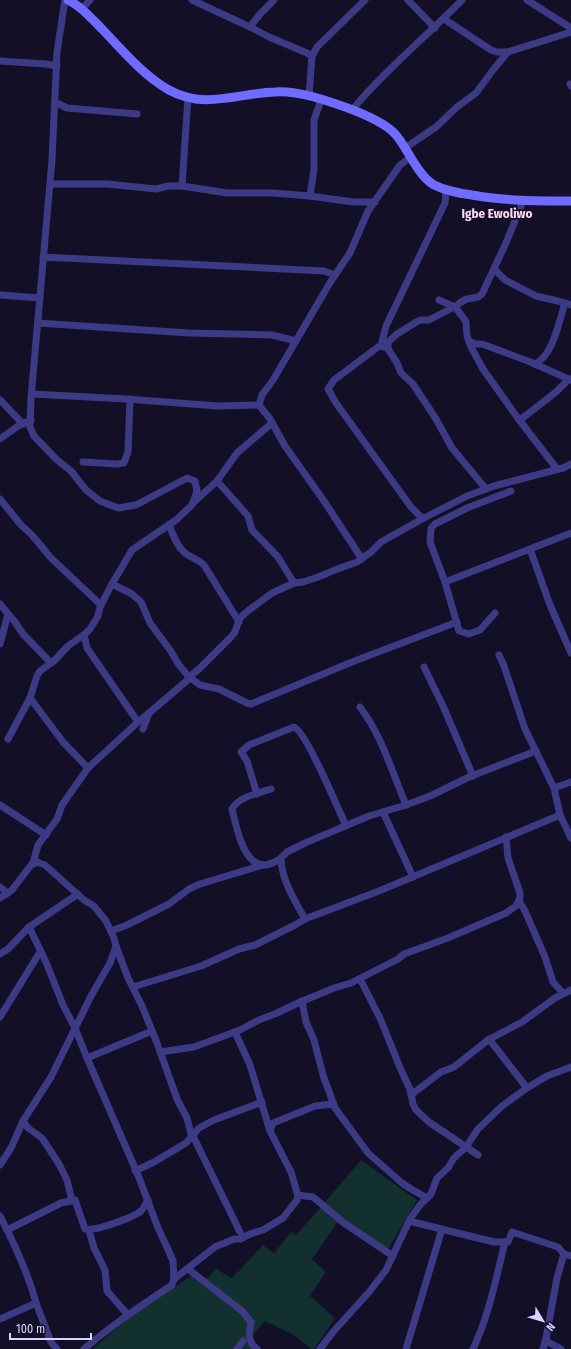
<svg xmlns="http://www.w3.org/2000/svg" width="571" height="1349" viewBox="0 0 571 1349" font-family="'Fira Sans Condensed',sans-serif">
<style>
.green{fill:#12302f}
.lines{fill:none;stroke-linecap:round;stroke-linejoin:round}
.street{stroke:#3d3a85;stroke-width:7}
.secondary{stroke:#6f6bff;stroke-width:9}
.labels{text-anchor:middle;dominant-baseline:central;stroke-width:3.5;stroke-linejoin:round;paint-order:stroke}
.quarter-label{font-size:13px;font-weight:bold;fill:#ffd6f0;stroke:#130f26}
</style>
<rect width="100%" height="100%" fill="#130f26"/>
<path class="green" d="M361,1160l56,40 -30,51 -46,-34 -29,42 14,13 -16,24 25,22 -21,31h-3l-17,-14 -29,-14 -17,20 8,8h-163l31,-28 67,-45 11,8 14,-15 16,9 31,-33 11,8 17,-21 5,3 25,-28z"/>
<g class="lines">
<g class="street">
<path d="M192,0l58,27"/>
<path d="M274,0l-14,14 -10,13 19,10 38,16 5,3"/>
<path d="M408,0l27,28"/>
<path d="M527,0l44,28"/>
<path d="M82,9l8,-9"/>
<path d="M444,19l47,31 6,2h11"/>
<path d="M0,61l46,3 11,2"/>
<path d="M570,84l1,2"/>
<path d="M309,96l3,-40 5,-9 48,-47"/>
<path d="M55,102l12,6 70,6"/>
<path d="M352,110c33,-40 74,-73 110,-110"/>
<path d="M405,148l31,-21 21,-20 19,-14 17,-23 15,-18 63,-20"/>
<path d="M51,184h56l49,5 12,-3h14l45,7h46l37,3 43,6h22"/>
<path d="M182,186l6,-89"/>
<path d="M310,196l4,-27v-49l7,-20"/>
<path d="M43,257l281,14 11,4"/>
<path d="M494,269l11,11 31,16 22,5 13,4"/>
<path d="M0,295l40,3"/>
<path d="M439,300l16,7 7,9 4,6 1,14 4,11 12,22 34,48 40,52"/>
<path d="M38,323l151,10 83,2 24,6"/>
<path d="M469,341l6,3h7l46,17 43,19"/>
<path d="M388,343v6l9,14 4,10 12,11 23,35 16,29 34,41"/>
<path d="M384,347l-3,-1 5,-20 59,-123 1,-13"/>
<path d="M535,364c18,-8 24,-43 30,-61"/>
<path d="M32,394l94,5 92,7 41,-1 3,-10 11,-15 58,-99 19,-28 18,-42 32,-46 11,-8"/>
<path d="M0,400l23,24"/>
<path d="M259,405l11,14 15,27 39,55 38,58"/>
<path d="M520,420l36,-28 13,-13"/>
<path d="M0,439l18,-13 13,-6"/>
<path d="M83,462l34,2 7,-1 4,-11 2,-53"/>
<path d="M217,481l20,-28 35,-30"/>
<path d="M0,499l21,26 11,10 19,23 50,47"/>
<path d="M193,503l24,-22 31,35 4,14 26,27 16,26"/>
<path d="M424,518l-4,-2 -9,-9 -75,-104 -8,-14 6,-9 44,-33 9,-4 10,-9 21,-13 3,-1h8l27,-14 5,-4 6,-3 11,-2 4,-3 24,-51 17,-42"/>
<path d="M169,525c4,9 7,21 16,28 6,5 13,6 19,12l35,57"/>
<path d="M530,549l20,56 21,48"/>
<path d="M445,582l126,-49"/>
<path d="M112,584l20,10 9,8 9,21 20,27 9,15 10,12 11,8 19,4 28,14 4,1 101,-42 105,-40"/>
<path d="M0,604l15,18 8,12 28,29"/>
<path d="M495,613l-15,17 -11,4 -10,-3 -14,-49 -15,-40 1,-14 4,-4 32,-16 44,-17"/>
<path d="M84,635l3,13 51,74 11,-9"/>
<path d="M0,644l8,-30"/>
<path d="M499,655l5,11 21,63 29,59 6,27 11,23"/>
<path d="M424,667l19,39 30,70"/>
<path d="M189,677l10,-8 32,-32 4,-5 4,-12 3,-4 7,-6 23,-17 22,-10 9,-1 15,-5 22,-9 17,-6 14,-10 10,-10 43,-24 43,-22 27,-10 69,-18 8,-4"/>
<path d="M30,698l33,44 25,26 50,-46"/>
<path d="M360,707c22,29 32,65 46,98"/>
<path d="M143,729l6,-16 41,-35"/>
<path d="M8,739l22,-41 7,-22 3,-5 14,-10 14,-15 17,-12 5,-5 8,-13 2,-9 12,-23 20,-34 44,-30 16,-15 5,-14 -2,-10 -8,-3 -51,27 -18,3 -18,-7 -14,-11 -15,-19 -15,-12 -22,-23 -4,-9 1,-29 21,-238 5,-108 8,-52"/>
<path d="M554,788l17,-6"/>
<path d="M271,789c-12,4 -33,8 -39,20 4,16 11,58 34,56 5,-1 11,-4 15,-7"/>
<path d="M257,794l-10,-33 -6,-9 8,-7 45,-18c12,4 45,84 52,99"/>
<path d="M0,805l46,30"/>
<path d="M383,812l30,65"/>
<path d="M33,863l5,-18 19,-26 5,-14 26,-37"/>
<path d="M0,887l8,6"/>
<path d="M0,898l12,-8 19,-25 6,-3 8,3 39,35 10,6 12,15 8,17 2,8 12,32 14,28 15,37 20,56 10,19 5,20"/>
<path d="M519,901l6,10 20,46 8,25 10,11"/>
<path d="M305,919c-10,-18 -24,-40 -24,-61l6,-6 18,-9 64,-27 37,-11 24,-9 39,-19 67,-26"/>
<path d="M29,927l17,35 17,43 12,23 12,30 51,117 20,53 9,19 6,14 1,18 -2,6c-30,20 -60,40 -88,64"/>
<path d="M111,931l16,-6 42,-21 20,-15 11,-5 63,-19"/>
<path d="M0,954l8,-5 21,-22 49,-33"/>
<path d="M360,979l20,39 21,52 9,19 3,15 3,6 13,12 49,33"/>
<path d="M133,987l68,-21 38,-17 16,-4 40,-20 10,-6 74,-28 181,-76"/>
<path d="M302,1001l4,21 8,18 9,35 12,33 33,45 34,30 9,6 16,9"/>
<path d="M0,1017l40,-65"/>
<path d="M489,1039l38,49"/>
<path d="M160,1052l34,-5 46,-17 19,-10 18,-7 21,-10 36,-15 17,-5 47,-24 6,-5 44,-16 58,-25 10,-7 4,-8v-5l-12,-35 -2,-21"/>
<path d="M87,1058l65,-27"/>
<path d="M411,1095l30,-23 13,-5 34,-27 34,-18 33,-24 16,-8"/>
<path d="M23,1121l5,7 14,10 17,26 8,16 5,21"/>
<path d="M270,1130l3,-7 42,-17 18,-2"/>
<path d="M193,1136l47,96"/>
<path d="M0,1165l11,-17 12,-27 28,-44 40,-81 19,-33 6,-17"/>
<path d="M135,1171l19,-9 32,-19 13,-15 15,-8 48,-18"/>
<path d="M298,1195l15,2 31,26 49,33"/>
<path d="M0,1216c14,27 28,57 36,87"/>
<path d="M409,1221l85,21h14l4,-10 46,15 6,7 7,2"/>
<path d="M7,1230l54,-27 14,-3 10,29c9,3 49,-12 56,-18 3,-3 5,-8 7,-11"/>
<path d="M89,1230l5,18 11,22 2,21 21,24"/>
<path d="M188,1269l54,42 9,11c-2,10 -4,20 6,27"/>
<path d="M174,1279l41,-32 19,-8h6l10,-5 13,-4 20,-12 14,-18 1,-4 -7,-24 -21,-41 -20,-66 -15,-33"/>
<path d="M0,1319l36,-16 15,39 6,7"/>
<path d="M237,1349l6,-8"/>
<path d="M320,1349l13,-17 37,-41 16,-21 24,-51 10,-14 11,-11 6,-16 11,-10 6,-10 12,-11 12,-18 24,-23 25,-18 20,-12 24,-9"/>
<path d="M406,1349l36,-120"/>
<path d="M473,1349c16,-34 23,-70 32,-107"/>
<path d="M543,1349l3,-11"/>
<path d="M561,1349l-13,-7 -2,-4 11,-60 7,-24"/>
</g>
<path class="secondary" d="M68,0c14,7 23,18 34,29 20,21 42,47 67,61 36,20 69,3 106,2 13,-1 27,2 39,5 21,6 68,21 82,38 12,14 22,41 38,50 12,6 25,8 38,10 33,6 66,6 99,6"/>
</g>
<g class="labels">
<g class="quarter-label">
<text x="497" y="213">Igbe Ewoliwo</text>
</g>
</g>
<g transform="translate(543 1321) rotate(128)" stroke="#130f26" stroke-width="3" paint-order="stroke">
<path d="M0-3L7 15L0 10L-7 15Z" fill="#d9d4ff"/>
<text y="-6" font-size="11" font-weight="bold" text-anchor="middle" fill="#d9d4ff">N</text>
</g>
<path d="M10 1333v6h81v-6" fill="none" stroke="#d9d4ff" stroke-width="2"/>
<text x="16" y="1333" font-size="12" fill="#d9d4ff" stroke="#130f26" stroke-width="3" paint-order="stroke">100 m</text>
</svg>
